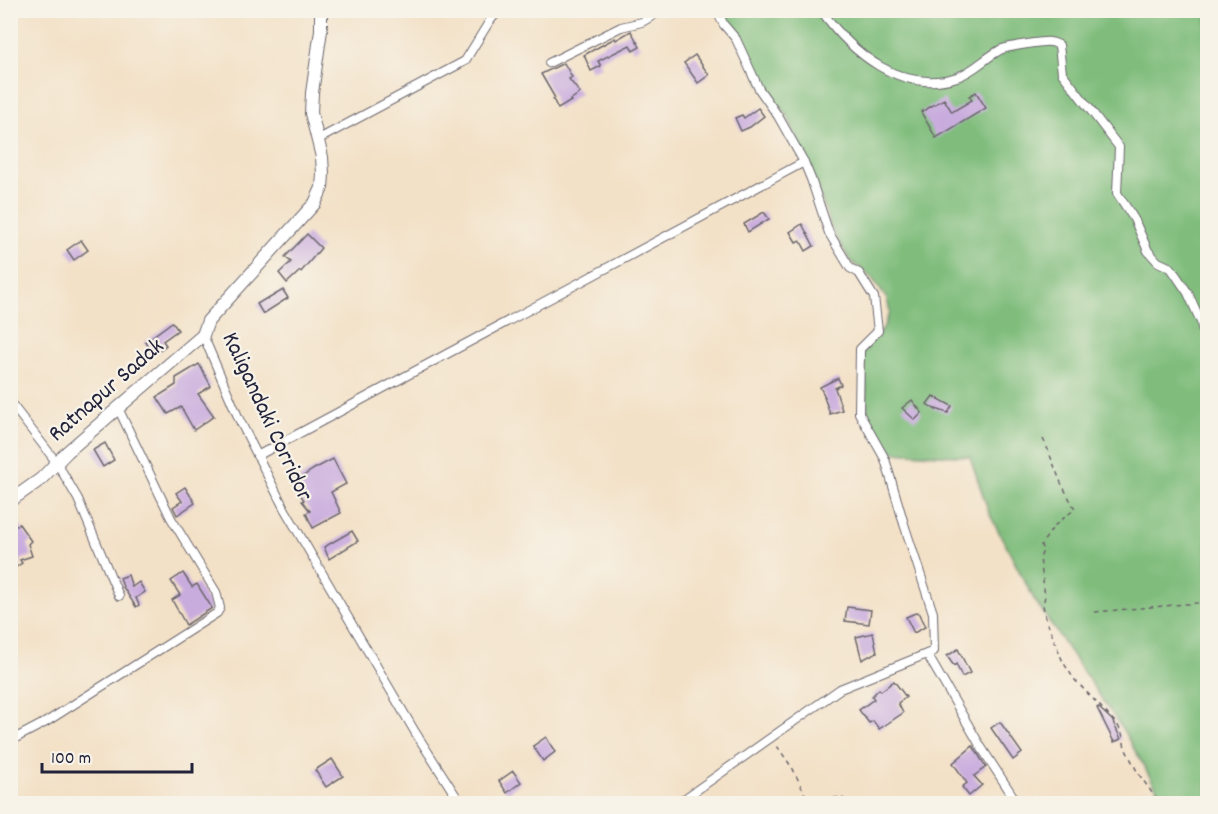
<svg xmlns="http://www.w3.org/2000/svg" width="1218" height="814" viewBox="0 0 1218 814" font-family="Dekko,sans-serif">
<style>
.forest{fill:#80bd7d;stroke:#51705c;stroke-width:1.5}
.building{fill:#c9acde}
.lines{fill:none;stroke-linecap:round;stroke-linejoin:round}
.street-casing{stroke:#6b656c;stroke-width:10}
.secondary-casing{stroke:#6b656c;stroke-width:14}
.path{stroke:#6b656c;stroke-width:1.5;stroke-dasharray:4.5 4.5;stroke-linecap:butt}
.street{stroke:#fff;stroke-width:8}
.secondary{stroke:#fff;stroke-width:12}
.labels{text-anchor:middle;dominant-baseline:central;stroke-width:4.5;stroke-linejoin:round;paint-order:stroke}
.street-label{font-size:24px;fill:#22223b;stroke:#f7f3e8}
</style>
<rect width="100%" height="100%" fill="#f7f3e8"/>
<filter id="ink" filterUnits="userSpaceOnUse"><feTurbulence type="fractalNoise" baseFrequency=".0167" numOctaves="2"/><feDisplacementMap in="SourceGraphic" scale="12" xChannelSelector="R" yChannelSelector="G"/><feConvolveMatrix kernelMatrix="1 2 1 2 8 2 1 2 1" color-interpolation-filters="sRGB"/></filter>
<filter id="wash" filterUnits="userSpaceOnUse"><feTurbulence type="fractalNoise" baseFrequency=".008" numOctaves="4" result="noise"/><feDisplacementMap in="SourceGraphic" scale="24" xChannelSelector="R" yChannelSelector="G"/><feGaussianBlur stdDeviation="1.35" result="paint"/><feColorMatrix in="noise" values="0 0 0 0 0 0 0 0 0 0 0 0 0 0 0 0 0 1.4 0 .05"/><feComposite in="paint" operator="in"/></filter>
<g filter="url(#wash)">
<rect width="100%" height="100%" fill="#f3e1c7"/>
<path class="forest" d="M722,11h485v792h-42l-42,-73 -89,-131 -45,-86 -19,-56 -77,-5 -25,-36 -5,-63 20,-25 7,-16 -3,-13 -15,-21 -22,-18 -18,-30 -17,-49 -28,-66 -25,-29 -23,-48z"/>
<g id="blocks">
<g class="building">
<path d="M631,31l9,16 -7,4 -3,-6 -32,16 3,5 -10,5 -7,-16 20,-11 11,-6 1,2z"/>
<path d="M695,55l14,20 -11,8 -14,-20z"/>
<path d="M564,63l8,14 -3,2 11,14 -10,7 1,1 -13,8 -5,-10 2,-1 -14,-24z"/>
<path d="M976,92l10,16 -50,30 -15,-26 23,-13 8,13 20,-12 -3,-4z"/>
<path d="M758,108l6,8 -14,11 -9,4 -6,-13 7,-3 2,3z"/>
<path d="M764,212l5,7 -21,13 -4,-8z"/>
<path d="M802,224l12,22 -8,5 -6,-11 -4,2 -6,-10z"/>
<path d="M307,234l14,14 -20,24 -1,-1 -13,12 -8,-10 12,-11 -6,-5z"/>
<path d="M81,240l7,10 -14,10 -7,-10z"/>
<path d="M283,290l5,8 -25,16 -6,-10 10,-6 1,1z"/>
<path d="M172,322l6,8 -15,11 3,4 -11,9 -10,-12z"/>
<path d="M199,364l12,22 -13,8 16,22 -20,14 -13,-23 -13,7 -11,-17 19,-12v-7z"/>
<path d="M838,378l3,7 -6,3 7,22 -12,4 -6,-17h1l-5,-10z"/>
<path d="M933,396l19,10 -4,7 -12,-4v1l-9,-6z"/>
<path d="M912,400l10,13 -7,7 -13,-12z"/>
<path d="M105,443l9,17 -11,7 -10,-17z"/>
<path d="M333,459l13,25 -15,8 10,21 -28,15 -7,-15 4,-2 -8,-10 2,-1 -11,-17 21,-14z"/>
<path d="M185,487l10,16 -18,12 -4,-8 9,-6 -6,-8z"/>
<path d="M19,524l12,17 -3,3 4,12 -12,4 2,3 -12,8v-41z"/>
<path d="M352,531l6,10 -29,18 -5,-12z"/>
<path d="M183,573l9,14 5,-3 15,24 -26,17 -14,-25 8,-5 -9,-14z"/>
<path d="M128,575l4,12 7,-5 6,10 -9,6 3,7 -3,2 -13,-20 -3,-9z"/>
<path d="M847,607l24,3 -2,14 -24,-3z"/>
<path d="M918,612l7,15 -11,6 -8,-16z"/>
<path d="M873,633l4,19 -15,8 -6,-23z"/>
<path d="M958,649l12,24 -8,4 -6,-13 -2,2 -7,-10z"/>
<path d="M894,681l12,16 -8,6 5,10 -24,16 -6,-8 -4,2 -10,-13 15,-11 -2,-3 7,-7 2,2z"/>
<path d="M1098,707l14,13 9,19 -7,3 -17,-34z"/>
<path d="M1000,722l22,31 -9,7 -22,-32z"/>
<path d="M546,737l9,15 -12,9 -10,-15z"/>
<path d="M973,746l13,21 -12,9 8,9 -13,11 -7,-9 5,-4 -14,-20z"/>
<path d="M332,759l11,17 -17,11 -11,-17z"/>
<path d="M513,771l8,11 -14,11 -8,-12z"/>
</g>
</g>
</g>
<g filter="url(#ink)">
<use href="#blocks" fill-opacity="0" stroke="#6b656c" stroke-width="1.5"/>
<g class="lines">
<defs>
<g id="street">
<path d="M821,10c30,42 80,85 136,67 16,-5 28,-19 43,-27 5,-3 43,-9 50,-8 3,0 6,2 9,3l3,28 57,74 -2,46 17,26 14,32 10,11 13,6 17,25 13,29 7,40"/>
<path d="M549,63l72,-36 21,-5 20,-12"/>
<path d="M317,140l148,-79 24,-39 10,-12"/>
<path d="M203,335l36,84 45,89 131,224 46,72"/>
<path d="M10,402l47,61 21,36 41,97"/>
<path d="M257,456l547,-294"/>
<path d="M927,654l54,93 37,57"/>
<path d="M10,741l36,-19 171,-109 3,-5 -4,-16 -45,-74 -53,-110"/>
<path d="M677,804l163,-115 94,-38 -1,-38 -29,-89 -19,-65 -26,-46 1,-64 18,-18 -4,-34 -15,-24 -9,-5 -21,-35 -18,-54 -7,-17 -26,-46 -19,-27 -23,-50 -12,-14 -8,-15"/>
</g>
<path id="secondary" d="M10,501l31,-22 26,-27 136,-117 5,-14 107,-118 7,-15 1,-14 -1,-17 -11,-44 1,-20 9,-63v-20"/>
</defs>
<use href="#street" class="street-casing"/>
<use href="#secondary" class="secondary-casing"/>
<g class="path">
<path d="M1043,439l3,6 15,38 14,26 -21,17 -13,19 2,6 -3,7 5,38 -2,9 2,12 18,45 11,17 43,45 5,9 3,15 13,25 22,31"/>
<path d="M1095,612l113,-10"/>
<path d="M777,746l16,23 15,32 3,2 29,-6 4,2 4,5"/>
</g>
<use href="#street" class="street"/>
<use href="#secondary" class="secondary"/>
</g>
</g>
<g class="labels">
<g class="street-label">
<text transform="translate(107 391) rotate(-41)">Ratnapur Sadak</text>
<text transform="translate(266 417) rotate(65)">Kaligandaki Corridor</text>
</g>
</g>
<rect width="1218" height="814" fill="none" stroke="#f7f3e8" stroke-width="36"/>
<path d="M42 763v9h150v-9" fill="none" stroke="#22223b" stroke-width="3"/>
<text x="51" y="763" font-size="18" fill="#22223b" stroke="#f7f3e8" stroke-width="4.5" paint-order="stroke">100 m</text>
</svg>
